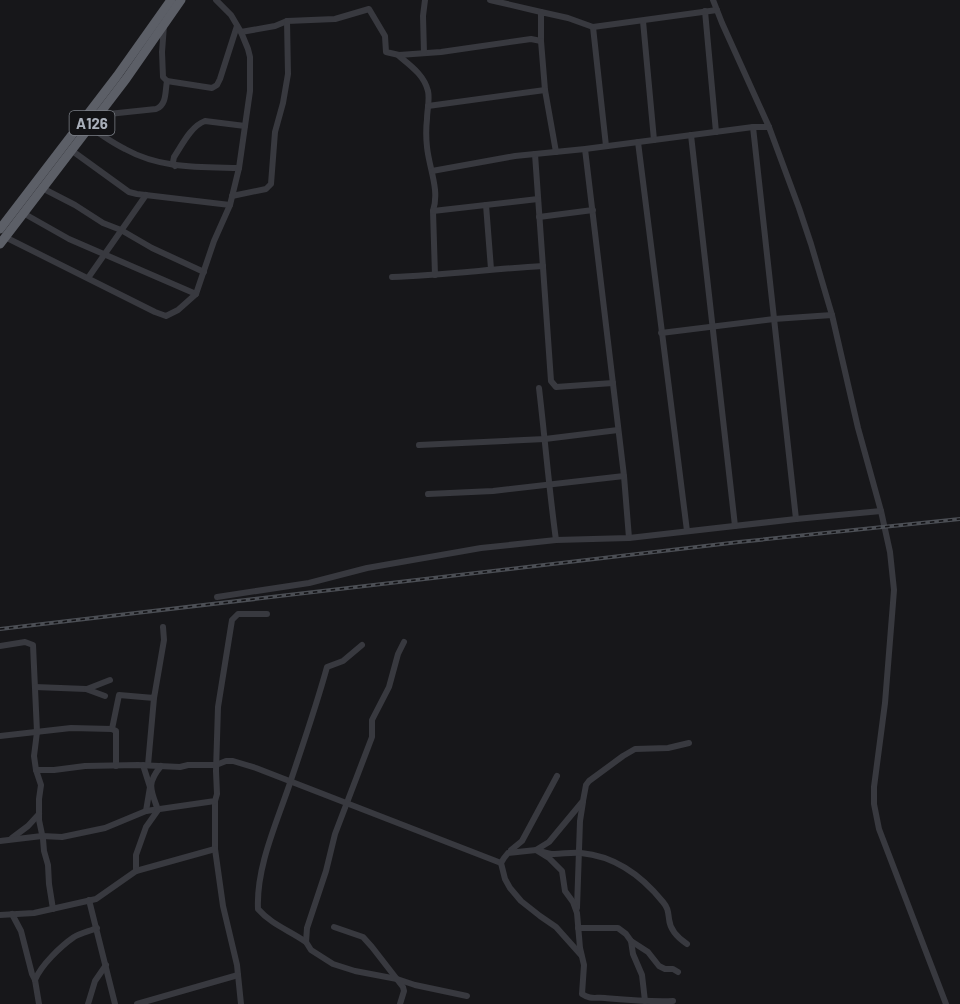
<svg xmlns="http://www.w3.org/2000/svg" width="960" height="1004" viewBox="0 0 960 1004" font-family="Barlow,sans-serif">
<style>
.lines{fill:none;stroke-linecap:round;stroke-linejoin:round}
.minor{stroke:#38393f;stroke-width:6}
.trunk{stroke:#5c5f67;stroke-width:9}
.rail-casing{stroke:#4b4e54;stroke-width:4}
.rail{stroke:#121215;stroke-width:1.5;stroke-dasharray:4.5;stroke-linecap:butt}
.labels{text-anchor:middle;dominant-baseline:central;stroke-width:4.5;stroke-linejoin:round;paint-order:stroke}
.shield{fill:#121215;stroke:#7c8088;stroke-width:1.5}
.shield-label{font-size:15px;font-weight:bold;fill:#a9afba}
</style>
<rect width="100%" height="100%" fill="#17171a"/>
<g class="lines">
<g class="minor">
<path d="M490,0l51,12"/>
<path d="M713,0l9,23 47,104 30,81 12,36 21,71 26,113 23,83 9,41 4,38 -1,13 -8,100 -11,84v17l5,25 67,175"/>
<path d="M705,11l11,121"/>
<path d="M643,21l11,119"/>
<path d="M593,27l13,119"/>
<path d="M241,32l34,-6 12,-5 48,-2 34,-10 16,27 1,16 13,3 42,-3 90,-13 10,2v-29l27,6 25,9 124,-17"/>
<path d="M541,41l4,49 11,62"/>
<path d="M424,53l-1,-37 2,-16"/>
<path d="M399,56c12,10 25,19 29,35 2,9 -1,19 -1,28 -1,9 -1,19 0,28 2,21 13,43 6,64l2,64"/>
<path d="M167,81l45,7 5,-3 3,-6 17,-53"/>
<path d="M428,106l117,-16"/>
<path d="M99,115l57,-6c11,-4 9,-18 11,-28l-4,-4 -1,-25 2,-27"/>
<path d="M89,127c12,7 23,16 36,22 36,20 74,18 114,19"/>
<path d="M753,127l43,392"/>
<path d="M691,135l44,391"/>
<path d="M638,142l49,389"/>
<path d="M585,149l39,327 5,62"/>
<path d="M71,150l58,42 8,2 93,11"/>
<path d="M535,154l16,227 5,6 57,-4"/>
<path d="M175,166l-2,-4 1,-5c8,-12 17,-31 31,-36l40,5"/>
<path d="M432,171l83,-15 70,-7 168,-22h16"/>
<path d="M42,188l33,17 28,18 18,7 31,18 52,24"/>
<path d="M232,196l34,-7 5,-5 4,-52 8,-29 5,-29 -1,-53"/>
<path d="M486,205l5,64"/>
<path d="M433,211l105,-12"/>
<path d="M23,213l46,26 127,55 18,-53 16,-36 9,-37 11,-77v-34l-2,-8 -7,-17 -10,-17 -15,-15"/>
<path d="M539,217l54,-7"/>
<path d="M5,237l150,75 11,4 12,-6 18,-16"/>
<path d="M392,277c50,-2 101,-8 151,-11"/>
<path d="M88,278l58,-83"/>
<path d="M661,333l113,-14 58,-4"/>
<path d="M539,388c6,51 10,101 17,152"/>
<path d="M419,445l126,-6 73,-9"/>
<path d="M428,494l65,-3 131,-15"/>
<path d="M217,597l92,-14 58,-15 114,-20 75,-8 73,-2 167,-19 85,-8"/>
<path d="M404,642l-6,12 -9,33 -17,33v17l-37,97 -9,37 -19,57 -1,14 5,8 22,14 22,7 42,8 18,6 52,11"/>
<path d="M0,646l25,-4 8,3 4,87 -3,24 2,14 5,15 -2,14v21l4,19 1,12 4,14 1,19 4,25"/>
<path d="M35,687l51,2 19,7"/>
<path d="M87,689l23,-9"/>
<path d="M0,736l71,-8 41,1"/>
<path d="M143,765l7,22 -4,24"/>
<path d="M148,765l6,-67"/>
<path d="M116,766v-35l-4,-2 7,-34 35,3 10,-58 -1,-13"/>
<path d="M36,770h18l31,-4 53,-1 42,2 8,-2h28l10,-4h7l23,7 245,95"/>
<path d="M215,801v48l8,57 14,59 4,39"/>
<path d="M12,838l16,-12 11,-12"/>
<path d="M0,841l42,-5 20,1 43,-9 41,-17 69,-10 2,-7 -1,-23 2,-64 14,-87 6,-6h29"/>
<path d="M511,850l11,-9 35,-65"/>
<path d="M136,871v-16l10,-28 12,-17c-7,-20 -12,-26 3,-44"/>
<path d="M89,900l26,104"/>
<path d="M577,908l3,-87 3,-19"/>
<path d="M12,914l9,17 11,43 3,6 4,24"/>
<path d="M0,915l34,-2 62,-14 40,-28 79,-22"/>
<path d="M334,927l29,10 9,10 31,40 1,4 -4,13"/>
<path d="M578,928h40l8,6 5,7 2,13 9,21 3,26"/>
<path d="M631,941l17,11 11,14 6,3h8l5,3"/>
<path d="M306,942c-17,-12 -34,-17 -48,-33 -2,-42 19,-87 32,-126 13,-39 26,-76 37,-116l16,-6 19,-16"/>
<path d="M581,955l-25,-28 -16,-11 -19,-15 -11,-13 -5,-9 -4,-16 3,-5 4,-5 28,-3 13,-8 34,-41 3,-16 3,-4 34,-25 12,-7 33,-1 21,-5"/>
<path d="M35,980c6,-15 26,-34 39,-43 7,-4 16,-6 23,-9"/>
<path d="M673,1001c-23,1 -45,-1 -68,-3 -10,-1 -14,2 -23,-4l2,-29 -4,-17 -3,-35 -4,-11 -8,-11 -3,-20 -13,-13 -13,-8c5,1 12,4 18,4 9,0 18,-2 27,-1 33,3 61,23 82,49 5,6 5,9 6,17 1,11 9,19 18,25"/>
<path d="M88,1004l7,-23 11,-16"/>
<path d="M137,1004l101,-29"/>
</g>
<g class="trunk">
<path d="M0,229l117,-153 54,-76"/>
<path d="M0,244l126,-165 55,-79"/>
</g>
<defs>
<path id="rail" d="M0,629l739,-87 221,-23"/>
</defs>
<use href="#rail" class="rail-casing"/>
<use href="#rail" class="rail"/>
</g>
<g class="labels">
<rect class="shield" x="69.5" y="111" width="45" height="24" rx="4.5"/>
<g class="shield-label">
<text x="92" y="123">A126</text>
</g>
</g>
</svg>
